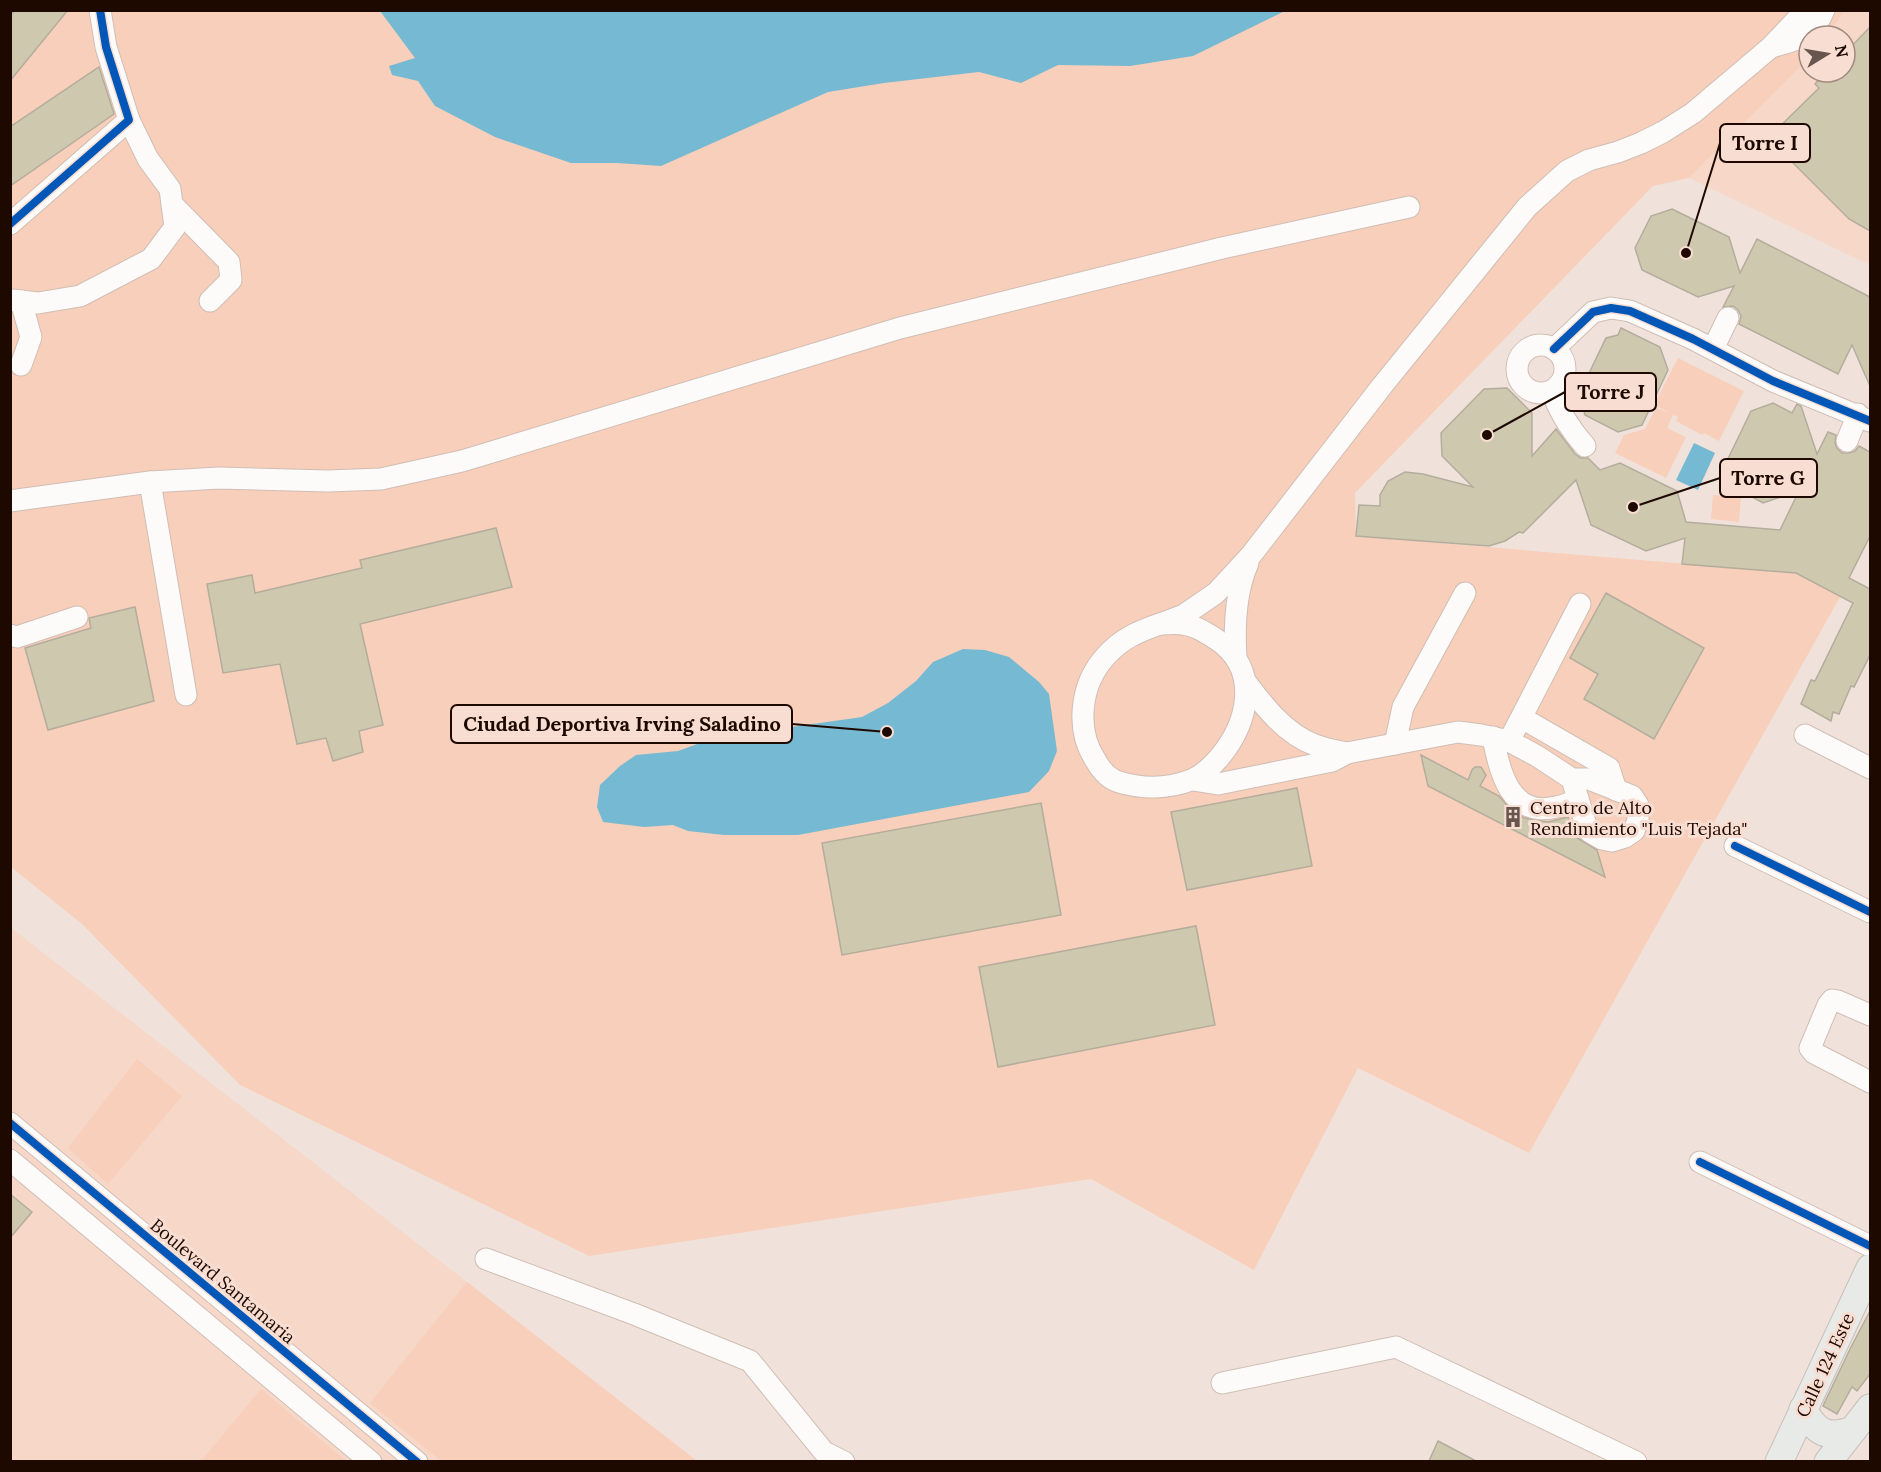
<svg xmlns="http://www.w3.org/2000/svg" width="1881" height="1472" viewBox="0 0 1881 1472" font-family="Lora,serif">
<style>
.built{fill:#f6d7c8}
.green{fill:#f8cfba}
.water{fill:#76b9d2}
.building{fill:#cec8ae;stroke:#b4ad9d;stroke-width:1.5}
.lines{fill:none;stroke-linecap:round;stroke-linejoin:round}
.minor-casing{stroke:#d0beb5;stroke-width:23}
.major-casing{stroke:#c8bfba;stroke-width:29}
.minor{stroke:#fdfbf9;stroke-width:21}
.major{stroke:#e8eae8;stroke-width:27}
.cycleway-casing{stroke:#f8ded2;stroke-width:11}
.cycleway{stroke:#0057b8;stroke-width:8}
.labels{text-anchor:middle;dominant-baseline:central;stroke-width:6;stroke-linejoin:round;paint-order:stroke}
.poi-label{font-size:18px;fill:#1e0901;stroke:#f8ded2;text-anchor:start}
.street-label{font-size:18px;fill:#1e0901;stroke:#f8ded2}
.leader{fill:none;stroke:#1e0901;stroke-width:2}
.callout-dot{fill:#1e0901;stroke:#f8ded2;stroke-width:2}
.callout{fill:#f8ded2;stroke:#1e0901;stroke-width:2}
.callout-label{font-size:20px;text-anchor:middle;font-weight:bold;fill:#1e0901}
</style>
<rect width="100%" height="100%" fill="#f0e2da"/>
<g class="built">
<path d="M1844,11h26v254l-181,-87 120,-120v14h36v-36h-17z"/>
<path d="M10,927l457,355 230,179h-686z"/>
</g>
<g class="green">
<path d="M10,11h1834l-16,25h-19v22l-120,120 -36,8 -298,307 1,43 440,37 44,24 -311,556 -171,-85 -104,202 -163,-91 -502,77 -349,-171 -158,-161 -71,-57z"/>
<path d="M1678,358l66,33 -25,50 -15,-8 -2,2 -26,-14 2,-4 -5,-2 -6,13 19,9 -20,41 -51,-25 9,-18 21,-6 11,-21 14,5 -16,-8z"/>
<path d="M1713,495l28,2 -2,25 -28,-3z"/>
<path d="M137,1059l45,37 -74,88 -40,-36z"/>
<path d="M467,1282l230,179h-256l-71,-58z"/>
<path d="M261,1389l85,72h-145z"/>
</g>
<g class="water">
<path d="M380,11h905l-92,45 -63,10 -72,-1 -37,18 -42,-11 -95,11 -56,9 -167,74 -44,-3h-46l-76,-26 -60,-31 -17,-25 -26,-6 -3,-9 26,-8z"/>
<path d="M1694,443l21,10 -17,37 -22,-10z"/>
<path d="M963,649l22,1 24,7 30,25 10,12 8,57 -8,20 -20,21 -231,43h-74l-36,-4 -15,-6 -29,2 -41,-5 -6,-15 3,-22 20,-19 16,-11 42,-4 22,-8 43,-9 119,-17 26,-14 28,-22 17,-19z"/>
</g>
<g class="building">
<path d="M15,10h53l-58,71v-65z"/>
<path d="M1870,27v204l-21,-12 -81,-81 51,-50 -4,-4 11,-12h19v-19z"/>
<path d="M99,67l15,47 -104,72v-59z"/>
<path d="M1672,209l57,28 11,36 17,-34 113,58v89l-18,-41 -14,29 -99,-50 2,-8 -3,-6 -5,-4 -10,1 11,-21 -36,11 -56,-27 -7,-22 16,-32z"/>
<path d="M1621,328l39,19 8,23 -26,55 -24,7 -33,-17 -6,-21 27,-56 12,-3z"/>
<path d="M1507,388l25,25v43l24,-27 19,25 6,4h7l12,12 20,-7 57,28 9,31 94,8 19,-39 -36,12 -31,-17 -7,-21 26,-54 22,-8 19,10 5,-9 4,2 16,48 11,-22 8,3 -1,8 2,5 5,5h7l6,-2 4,-5 11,6v84l-21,42 21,11v66l-16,32 -3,-1 -12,28 -6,-2 -2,9 -30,-17 10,-24 4,1 38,-78 -57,-30 -114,-9 3,-26 -39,13 -55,-26 -15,-45 -53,53 -4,-1 -14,9 -16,5 -133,-10 3,-31 21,1v-11l8,-14 17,-9 18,2 50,13 -31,-31 -1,-23 43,-44z"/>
<path d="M496,528l16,59 -152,37 23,101 -24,6 4,21 -30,9 -7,-23 -29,6 -17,-80 -57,9 -16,-89 45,-9 3,18 107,-25 -2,-8z"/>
<path d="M1606,593l98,55 -50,91 -70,-40 14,-25 -28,-16z"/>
<path d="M135,607l19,94 -106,29 -23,-82 66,-20 -2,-10z"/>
<path d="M1421,755l47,25 4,-10 3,-3h6l5,8 -6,11 19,10 11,13 14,9 24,4 20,-5 1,3 -8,8 36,22 8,27 -177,-91z"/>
<path d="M1297,788l15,78 -125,24 -16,-78z"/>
<path d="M1041,803l20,112 -219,40 -20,-112z"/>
<path d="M1196,926l19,99 -217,42 -19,-100z"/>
<path d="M10,1194l22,18 -22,26z"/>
<path d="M1870,1311v63l-13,17 -5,-4 -15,27 -14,-8 27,-57z"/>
<path d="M1438,1441l38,20h-47z"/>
</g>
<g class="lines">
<defs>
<g id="minor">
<path d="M1771,47c26,-7 42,-9 53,-37"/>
<path d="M172,204l57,58 2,18 -21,21"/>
<path d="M10,224l119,-104"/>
<path d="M10,301l2,-1 26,3 42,-7 71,-37 24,-32 -5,-38 -22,-30 -19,-39 -23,-73 -6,-37"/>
<path d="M21,301l10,36 -10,28"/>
<circle cx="1541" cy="369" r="24"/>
<path d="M1554,349l39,-37 18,-4 19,3 63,28 80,42 97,40"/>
<path d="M1713,349l15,-31"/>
<path d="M1552,391c7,21 18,38 33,55"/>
<path d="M1847,441l11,-27"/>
<path d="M150,482l36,213"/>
<path d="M10,501l140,-19 69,-4 109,3 53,-2 81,-18 438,-133 322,-80 187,-41"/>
<path d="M1160,624l24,-9 32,-22 36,-39 130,-168 145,-179 40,-36 22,-11 29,-8 23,-9 22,-11 30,-19 78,-66 35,-37"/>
<path d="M1160,624c7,0 15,-1 23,0 13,2 22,8 33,15 45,30 33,83 3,119 -8,9 -17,18 -28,22 -23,9 -49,9 -72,2 -10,-3 -18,-12 -23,-21 -21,-31 -16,-77 10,-105 15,-17 33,-25 54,-32z"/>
<path d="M10,635l7,2 60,-20"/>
<path d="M1236,658c-2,-32 -1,-66 12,-95"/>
<path d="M1245,681c18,24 40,53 70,64 10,4 21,6 32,8"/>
<path d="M1522,718l87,50 7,22"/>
<path d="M1805,735l65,33"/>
<path d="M1493,737c6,34 17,81 63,70 8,-1 15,-5 22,-8"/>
<path d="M1509,741l71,-137"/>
<path d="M1395,744l8,-37 62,-114"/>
<path d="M1193,780l25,4 114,-23 15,-8 111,-21 23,3 28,6 28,15 35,23h17l43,17 6,9v15l-4,11 -9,6 -13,4 -10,-2 -12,-7 -5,-10 -13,-43"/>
<path d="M1735,846l135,66"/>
<path d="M1870,1015l-32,-14 -6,-1 -4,5 -18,43 4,5 56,29"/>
<path d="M10,1123l407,339"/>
<path d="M10,1160l361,302"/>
<path d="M1700,1162l170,84"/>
<path d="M486,1259l148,55 116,47 74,91 20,10"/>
<path d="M1222,1383l174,-36 240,115"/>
</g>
<g id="major">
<path d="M1803,1409c13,24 24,30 50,21"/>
<path d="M1779,1462l91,-194"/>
<path d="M1828,1462l42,-54"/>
</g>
</defs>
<use href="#minor" class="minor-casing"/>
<use href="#major" class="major-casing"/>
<use href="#minor" class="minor"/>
<use href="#major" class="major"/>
<defs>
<g id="cycleway">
<path d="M10,224l119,-104 -23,-73 -6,-37"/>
<path d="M1554,349l39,-37 18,-4 19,3 63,28 80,42 97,40"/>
<path d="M1735,846l135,66"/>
<path d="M10,1123l407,339"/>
<path d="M1700,1162l170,84"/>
</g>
</defs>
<use href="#cycleway" class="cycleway-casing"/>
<use href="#cycleway" class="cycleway"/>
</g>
<defs>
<symbol id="building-bare" viewBox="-9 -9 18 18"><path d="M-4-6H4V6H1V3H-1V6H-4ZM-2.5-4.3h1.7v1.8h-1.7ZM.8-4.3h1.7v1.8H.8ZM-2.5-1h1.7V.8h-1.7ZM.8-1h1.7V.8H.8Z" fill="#68554d" stroke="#f8ded2" stroke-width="2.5" paint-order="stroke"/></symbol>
</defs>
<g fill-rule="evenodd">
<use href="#building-bare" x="1498" y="802" width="30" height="30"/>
</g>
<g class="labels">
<g class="poi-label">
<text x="1530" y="807">Centro de Alto<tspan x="1530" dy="21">Rendimiento "Luis Tejada"</tspan></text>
</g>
<g class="street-label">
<text transform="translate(223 1281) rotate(40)">Boulevard Santamaria</text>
<text transform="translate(1825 1365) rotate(-65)">Calle 124 Este</text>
</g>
</g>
<path class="leader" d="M1686 253L1720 143M1487 435L1565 392M1633 507L1720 478M887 732L792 724"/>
<g class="callout-dot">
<circle cx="1686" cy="253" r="6"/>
<circle cx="1487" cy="435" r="6"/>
<circle cx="1633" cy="507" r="6"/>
<circle cx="887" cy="732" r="6"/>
</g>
<g class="callout">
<rect x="1720" y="124" width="90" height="38" rx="6"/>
<rect x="1565" y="373" width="91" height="38" rx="6"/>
<rect x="1720" y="459" width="97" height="38" rx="6"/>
<rect x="451" y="705" width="341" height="38" rx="6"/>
</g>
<g class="callout-label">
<text x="1765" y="150">Torre I</text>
<text x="1611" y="399">Torre J</text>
<text x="1768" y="485">Torre G</text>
<text x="622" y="731">Ciudad Deportiva Irving Saladino</text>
</g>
<rect width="1881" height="1472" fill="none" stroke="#1e0901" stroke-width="24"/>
<g transform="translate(1827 54) rotate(79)"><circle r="28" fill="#f8ded2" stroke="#a1897e" stroke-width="1.5"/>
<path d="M0-4.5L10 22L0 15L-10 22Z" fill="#68554d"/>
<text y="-9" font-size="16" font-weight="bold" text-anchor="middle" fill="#1e0901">N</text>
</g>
</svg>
